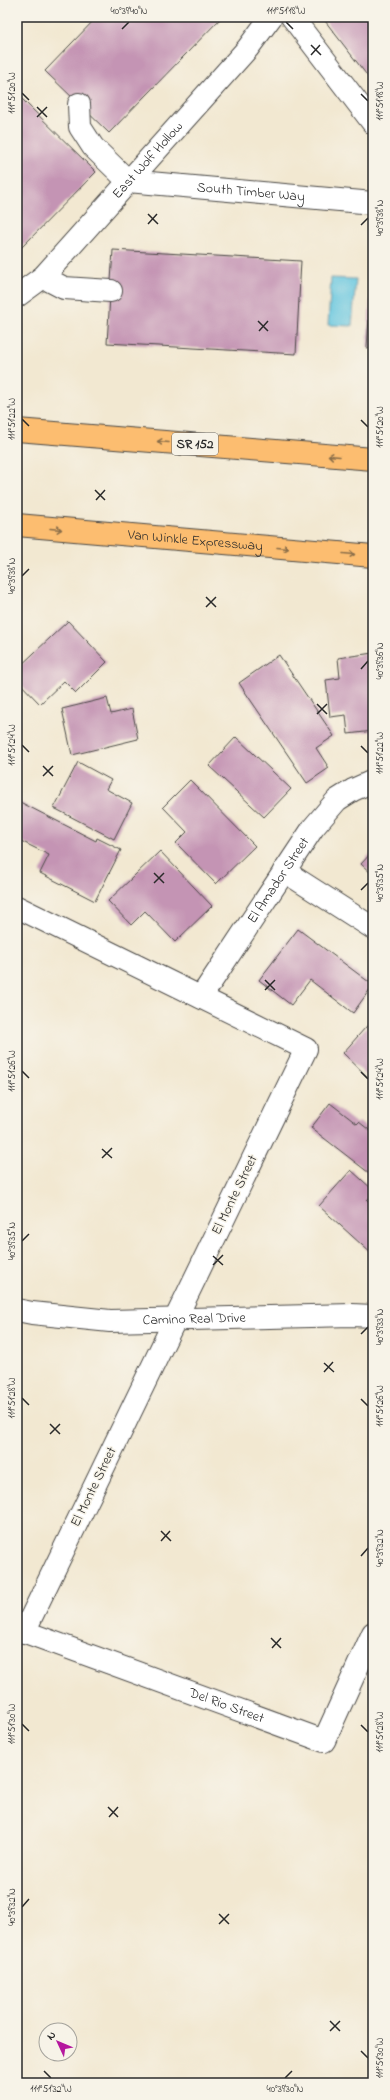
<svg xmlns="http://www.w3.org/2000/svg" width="390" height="2100" viewBox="0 0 390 2100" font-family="'Indie Flower',sans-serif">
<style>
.water{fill:#61c5df;stroke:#467885}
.building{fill:#c494b4}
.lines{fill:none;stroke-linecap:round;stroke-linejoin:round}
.minor-casing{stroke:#494744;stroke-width:24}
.major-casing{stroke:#494744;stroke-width:24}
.minor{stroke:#fff;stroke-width:22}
.major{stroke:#fcbd6f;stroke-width:22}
.oneway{stroke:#896d4a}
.ticks{fill:none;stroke:#2b2b2b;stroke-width:1.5}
.labels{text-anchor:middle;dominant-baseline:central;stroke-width:3;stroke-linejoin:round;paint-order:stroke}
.shield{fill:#f7f3e8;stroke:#686764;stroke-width:1}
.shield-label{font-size:13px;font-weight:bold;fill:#2b2b2b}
.street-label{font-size:14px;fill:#2b2b2b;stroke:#f7f3e8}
.neatline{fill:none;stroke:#2b2b2b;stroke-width:1.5}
.ticks-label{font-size:10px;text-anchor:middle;fill:#2b2b2b}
</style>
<rect width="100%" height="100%" fill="#f7f3e8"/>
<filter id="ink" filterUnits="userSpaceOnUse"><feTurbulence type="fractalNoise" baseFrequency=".025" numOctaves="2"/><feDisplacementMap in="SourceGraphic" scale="8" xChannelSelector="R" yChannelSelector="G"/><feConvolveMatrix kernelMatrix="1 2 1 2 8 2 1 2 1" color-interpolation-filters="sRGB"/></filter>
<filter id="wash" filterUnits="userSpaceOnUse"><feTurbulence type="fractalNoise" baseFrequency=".012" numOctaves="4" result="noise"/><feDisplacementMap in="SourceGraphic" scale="16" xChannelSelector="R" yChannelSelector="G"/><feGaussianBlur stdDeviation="0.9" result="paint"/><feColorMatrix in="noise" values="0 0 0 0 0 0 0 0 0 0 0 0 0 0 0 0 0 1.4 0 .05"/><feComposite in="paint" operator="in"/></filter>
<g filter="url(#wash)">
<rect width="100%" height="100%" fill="#f2e8d1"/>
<path class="water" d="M331,278l25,1 -4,47 -24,-1z"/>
<g id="blocks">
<g class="building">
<path d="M97,17h125l-113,116 -64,-62z"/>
<path d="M322,17h51v66z"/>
<path d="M22,99l74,73 -79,80v-148z"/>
<path d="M113,250l188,11 -5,93 -189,-11z"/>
<path d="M372,269h1v79h-6z"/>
<path d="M68,621l39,41 -31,31 -12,-12 -24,23 -23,-24v-11z"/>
<path d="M373,653v78l-25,3 -2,-19 -16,2 -4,-37 14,-2 -2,-20z"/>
<path d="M279,655l55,81 -18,12 13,20 -22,15 -68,-100z"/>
<path d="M107,698l4,16 21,-5 6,30 -66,16 -10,-46z"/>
<path d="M236,737l55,52 -27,28 -55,-51z"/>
<path d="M78,762l33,18 -5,9 26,14 -18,36 -60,-31z"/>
<path d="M190,780l65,66 -39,38 -40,-41 11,-11 -24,-25z"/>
<path d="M20,802l76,39 1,-3 24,12 -26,51 -55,-28 9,-18 -32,-16v-32z"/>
<path d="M160,851l52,55 -37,36 -30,-31 -14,14 -23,-24z"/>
<path d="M373,851v24l-12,-11z"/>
<path d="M298,929l75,56 -20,28 -43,-33 -19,25 -32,-25z"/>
<path d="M373,1019v63l-30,-29z"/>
<path d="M330,1103l27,21 2,-2 14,11v43l-62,-48z"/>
<path d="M351,1170l22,20v4l-6,6 6,5v50l-54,-49z"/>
</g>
</g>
</g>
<g filter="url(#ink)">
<use href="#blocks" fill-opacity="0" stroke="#494744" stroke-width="1"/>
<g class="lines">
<defs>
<g id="minor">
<path d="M292,17l81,106"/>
<path id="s1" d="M79,104l1,23 13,20 35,34 245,22"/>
<path d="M43,277l21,11 47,3"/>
<path id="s2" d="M17,296l26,-19 205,-229 23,-31"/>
<path d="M284,871l89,57"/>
<path d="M17,907l289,142 -282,583"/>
<path id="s3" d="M201,997l112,-169 24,-28 16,-10 20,-9"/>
<path id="s4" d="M17,1310l15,3 78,8 242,-6 21,1"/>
<path id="s5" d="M17,1629l307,112 49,-108"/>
</g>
<g id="major">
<path d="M17,430l356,29"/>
<path id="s6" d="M17,525l356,31"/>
</g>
</defs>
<use href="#minor" class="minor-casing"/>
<use href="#major" class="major-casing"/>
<use href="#minor" class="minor"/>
<use href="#major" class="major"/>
</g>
<defs><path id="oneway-shaft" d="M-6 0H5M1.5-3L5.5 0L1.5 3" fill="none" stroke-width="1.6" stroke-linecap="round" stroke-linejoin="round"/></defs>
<g class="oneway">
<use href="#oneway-shaft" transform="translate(163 442) rotate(-175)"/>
<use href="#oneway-shaft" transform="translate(334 456) rotate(-175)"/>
<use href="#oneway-shaft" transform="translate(56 529) rotate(5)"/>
<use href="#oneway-shaft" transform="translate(283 548) rotate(5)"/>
<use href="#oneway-shaft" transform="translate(349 554) rotate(5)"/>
</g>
</g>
<path class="ticks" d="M286,22l7,7M122,29l7,-7M311,45l10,10M311,55l9,-10M22,93l7,7M361,94l7,7M37,107l10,10M37,117l10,-10M148,214l10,10M148,224l9,-10M361,225l7,-7M258,321l10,10M259,331l9,-10M22,419l7,7M361,420l7,7M95,490l10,10M96,500l9,-10M22,576l7,-7M206,597l10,10M206,607l10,-10M361,669l7,-8M317,704l10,10M317,714l10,-10M22,745l7,7M361,746l7,7M43,766l10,10M43,776l10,-10M154,873l10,10M154,883l10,-10M361,890l7,-7M265,980l10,10M265,990l10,-10M22,1071l7,7M361,1072l7,7M102,1149l10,9M102,1158l10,-10M22,1241l7,-7M213,1256l10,9M213,1265l10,-10M361,1334l7,-7M324,1363l10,9M324,1372l9,-10M22,1398l7,7M361,1399l7,7M50,1424l10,10M50,1434l10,-10M161,1531l10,10M161,1541l9,-10M361,1556l7,-8M271,1638l10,10M272,1648l9,-10M22,1724l7,7M361,1725l7,7M108,1807l10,10M109,1817l9,-10M22,1907l7,-8M219,1914l10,10M219,1924l10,-10M330,2021l10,10M330,2031l10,-10M361,2051l7,7M44,2071l7,7M285,2078l7,-7"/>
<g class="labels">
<rect class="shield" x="172" y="433" width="46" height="22" rx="3"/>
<g class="shield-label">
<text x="195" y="444">SR 152</text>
</g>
<g class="street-label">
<text stroke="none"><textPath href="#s2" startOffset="189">East Wolf Hollow</textPath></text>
<text stroke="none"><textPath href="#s1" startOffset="219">South Timber Way</textPath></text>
<text stroke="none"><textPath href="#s6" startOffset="179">Van Winkle Expressway</textPath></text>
<text stroke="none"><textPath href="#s3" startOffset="140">El Amador Street</textPath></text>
<text transform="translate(235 1195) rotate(-64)">El Monte Street</text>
<text stroke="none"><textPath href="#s4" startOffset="178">Camino Real Drive</textPath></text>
<text transform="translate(94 1487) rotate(-64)">El Monte Street</text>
<text stroke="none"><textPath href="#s5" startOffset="223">Del Rio Street</textPath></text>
</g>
</g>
<rect width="390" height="2100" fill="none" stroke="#f7f3e8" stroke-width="44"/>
<g transform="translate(58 2042) rotate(314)"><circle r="19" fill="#f7f3e8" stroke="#a5a39c"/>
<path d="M0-3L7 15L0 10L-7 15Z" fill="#b5179e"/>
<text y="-6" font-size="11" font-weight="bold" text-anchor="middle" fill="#2b2b2b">N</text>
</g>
<rect x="22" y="22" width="346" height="2056" class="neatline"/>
<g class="ticks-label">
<text x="129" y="14">40°39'40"N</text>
<text x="286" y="14">111°51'18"W</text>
<text transform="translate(11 93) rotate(-90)" y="4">111°51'20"W</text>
<text transform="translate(379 101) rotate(-90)" y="4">111°51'18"W</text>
<text transform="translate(379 218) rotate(-90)" y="4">40°39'38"N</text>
<text transform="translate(11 419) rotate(-90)" y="4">111°51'22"W</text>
<text transform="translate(379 427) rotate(-90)" y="4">111°51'20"W</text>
<text transform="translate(11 576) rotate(-90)" y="4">40°39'38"N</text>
<text transform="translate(379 661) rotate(-90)" y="4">40°39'36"N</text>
<text transform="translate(11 745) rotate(-90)" y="4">111°51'24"W</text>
<text transform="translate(379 753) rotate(-90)" y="4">111°51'22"W</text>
<text transform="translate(379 883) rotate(-90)" y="4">40°39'35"N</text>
<text transform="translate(11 1071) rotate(-90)" y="4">111°51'26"W</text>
<text transform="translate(379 1079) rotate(-90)" y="4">111°51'24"W</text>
<text transform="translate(11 1241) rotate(-90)" y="4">40°39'35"N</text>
<text transform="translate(379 1327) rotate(-90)" y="4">40°39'33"N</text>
<text transform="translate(11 1398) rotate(-90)" y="4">111°51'28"W</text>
<text transform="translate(379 1406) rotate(-90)" y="4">111°51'26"W</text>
<text transform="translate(379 1548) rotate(-90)" y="4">40°39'32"N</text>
<text transform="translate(11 1724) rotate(-90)" y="4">111°51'30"W</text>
<text transform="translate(379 1732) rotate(-90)" y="4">111°51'28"W</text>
<text transform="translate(11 1907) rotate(-90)" y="4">40°39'32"N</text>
<text transform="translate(379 2058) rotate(-90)" y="4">111°51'30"W</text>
<text x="51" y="2092">111°51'32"W</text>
<text x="285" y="2092">40°39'30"N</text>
</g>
</svg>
